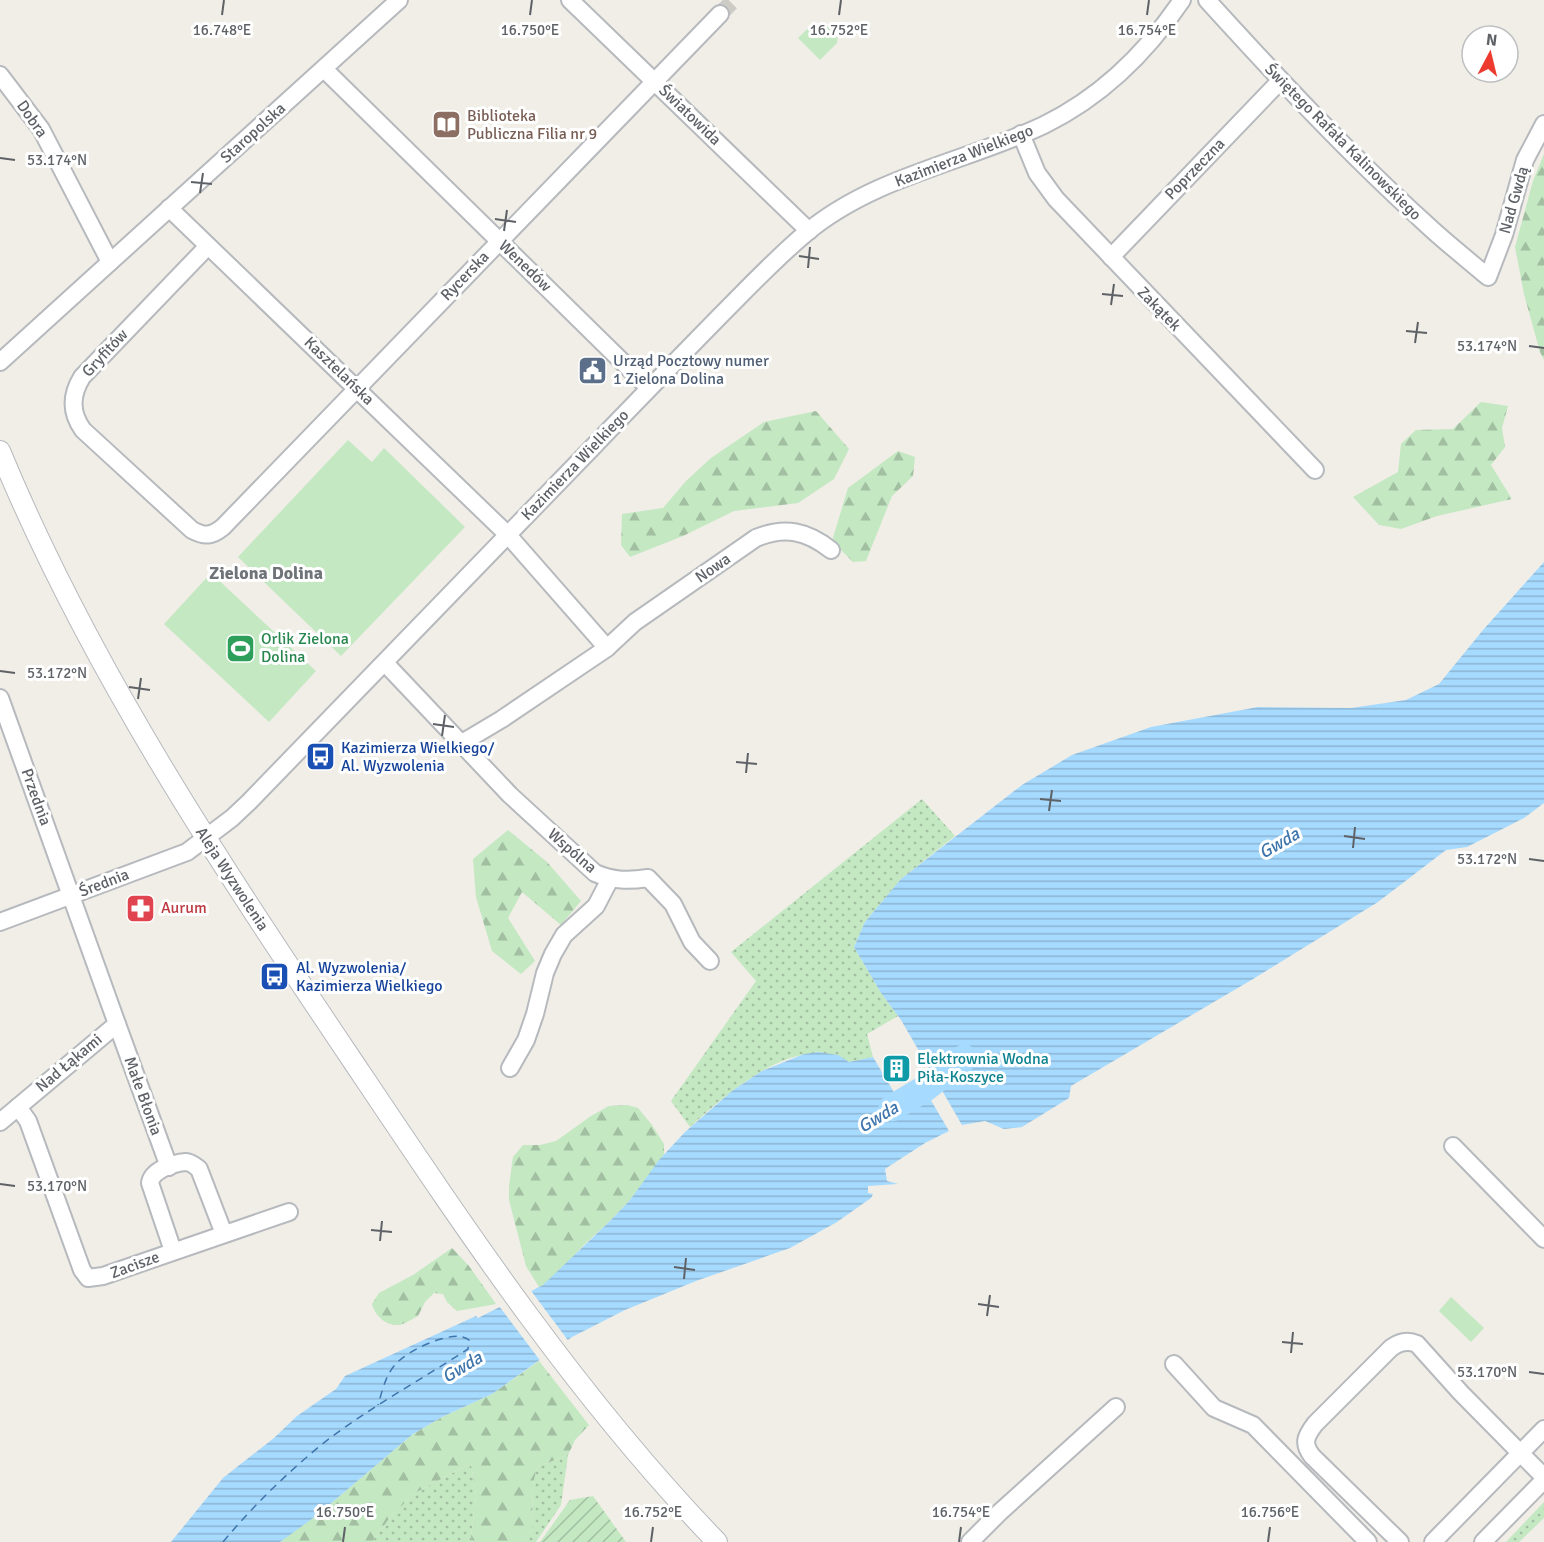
<svg xmlns="http://www.w3.org/2000/svg" width="1544" height="1542" viewBox="0 0 1544 1542" font-family="Signika,sans-serif">
<style>
.grass{fill:url(#grass-dots)}
.forest{fill:url(#forest-firs)}
.park{fill:#c3e8c2}
.garden{fill:url(#garden-furrows)}
.water{fill:url(#water-rules)}
.pier{fill:#f0eee6}
.lines{fill:none;stroke-linecap:round;stroke-linejoin:round}
.river{stroke:#a7daff;stroke-width:27}
.ferry{stroke:#3e75ac;stroke-width:1.5;stroke-dasharray:8 6;stroke-linecap:butt}
.minor-tunnel{stroke:#cccbc6;stroke-width:16;stroke-dasharray:16 8;stroke-linecap:butt}
.minor-casing{stroke:#b6b9bd;stroke-width:20}
.tertiary-casing{stroke:#b6b9bd;stroke-width:22}
.minor{stroke:#fff;stroke-width:16}
.tertiary{stroke:#fff;stroke-width:20}
.ticks{fill:none;stroke:#5e6267;stroke-width:2}
.labels{text-anchor:middle;dominant-baseline:central;stroke-width:6;stroke-linejoin:round;paint-order:stroke}
.street-label{font-size:16px;fill:#5e6267;stroke:#fff}
.education-label{font-size:16px;fill:#785e54;stroke:#fff;text-anchor:start}
.service-label{font-size:16px;fill:#4e5e75;stroke:#fff;text-anchor:start}
.leisure-label{font-size:16px;fill:#27864d;stroke:#fff;text-anchor:start}
.transit-label{font-size:16px;fill:#164399;stroke:#fff;text-anchor:start}
.health-label{font-size:16px;fill:#be3a42;stroke:#fff;text-anchor:start}
.culture-label{font-size:16px;fill:#0d838f;stroke:#fff;text-anchor:start}
.neighbourhood-label{font-size:18px;font-weight:bold;fill:#6f7479;stroke:#fff}
.water-label{font-size:18px;font-style:italic;fill:#3e75ac;stroke:#fff}
.ticks-label{font-size:15px;text-anchor:middle;fill:#5e6267;stroke:#fff;stroke-width:6;stroke-linejoin:round;paint-order:stroke}
</style>
<defs>
<pattern id="grass-dots" width="8" height="8" patternUnits="userSpaceOnUse" patternTransform="scale(1.5)"><rect width="8" height="8" fill="#c3e8c2"/><path d="M2 2h.1M6 6h.1" fill="none" stroke="#a2bfa1" stroke-width="1.8" stroke-linecap="round"/></pattern>
<pattern id="forest-firs" width="22" height="20" patternUnits="userSpaceOnUse" patternTransform="scale(1.5)"><rect width="22" height="20" fill="#c3e8c2"/><path d="M5 1l3.5 6h-7zM16 11l3.5 6h-7z" fill="#a2bfa1"/></pattern>
<pattern id="garden-furrows" width="10" height="10" patternUnits="userSpaceOnUse" patternTransform="scale(1.5)"><rect width="10" height="10" fill="#c3e8c2"/><path d="M-1 1l2-2M0 10L10 0M9 11l2-2" fill="none" stroke="#a2bfa1"/></pattern>
<pattern id="water-rules" width="6" height="5" patternUnits="userSpaceOnUse" patternTransform="scale(1.5)"><rect width="6" height="5" fill="#a7daff"/><path d="M0 2.5h6" fill="none" stroke="#8bb4d2"/></pattern>
</defs>
<rect width="100%" height="100%" fill="#f0eee6"/>
<g class="grass">
<path d="M922,799l33,37 -54,43 -36,43 -11,25 27,46 17,23 -31,18 6,23 -24,5c-50,-33 -123,32 -159,65l-19,-26 85,-120 -25,-29z"/>
<path d="M568,1455l-7,50 -25,37h-15l11,-13 1,-45 4,-17z"/>
<path d="M471,1463l5,32 -5,42 2,5h-101l19,-26 24,-23z"/>
<path d="M1544,1502v16l-25,24h-13z"/>
</g>
<g class="forest">
<path d="M1544,154v206l-4,-8 -16,-58 -9,-47 18,-66z"/>
<path d="M1481,402l27,4 -6,22 3,19 -14,18 21,34 -75,17 -36,13 -22,-4 -26,-28 45,-25 3,-28 15,-14 37,-1z"/>
<path d="M816,411l33,38 -15,30 -36,24 -64,8 -51,25 -53,21 -9,-12 1,-31 41,-6 23,-27 25,-23 53,-36z"/>
<path d="M898,451l17,6 -2,19 -21,20 -26,65 -13,1 -21,-21 16,-53z"/>
<path d="M508,830l39,32 34,39 -20,24 -39,-33 -14,26 27,43 -14,13 -29,-23 -16,-54 -3,-38z"/>
<path d="M627,1105l11,3 14,17 12,19v11l-34,45 -19,20 -25,23 -25,26 -18,16 -4,2 -13,-21 -17,-66v-14l4,-29 10,-12h17l16,-4 35,-25 18,-10z"/>
<path d="M452,1248l17,18 27,38 -39,7 -10,-9 -4,-8 -9,-1 -9,9 -7,14c-6,3 -13,8 -19,9 -13,1 -24,-9 -27,-21l7,-11 34,-18z"/>
<path d="M539,1361l50,64 -14,15 -7,15 -31,12 -4,17 -1,45 -11,13h-48l-2,-5 5,-42 -5,-32 -56,30 -24,23 -19,26h-91l5,-6 30,-20 97,-82 29,-17 50,-23z"/>
</g>
<g class="park">
<path d="M814,23l25,4 -2,16 -17,17 -22,-22z"/>
<path d="M348,440l24,22 12,-14 81,79 -124,129 -103,-99z"/>
<path d="M211,573l105,98 -47,51 -105,-98z"/>
<path d="M1451,1297l33,31 -13,14 -32,-31z"/>
</g>
<path class="garden" d="M593,1496l33,46h-86l30,-42z"/>
<g class="water">
<path d="M1544,562v241l-20,15 -57,29 -21,3 -68,52 -125,77 -182,107 -2,12 -47,29 -18,2 -19,-8 -23,4 -61,-105 -20,-27 -27,-46 11,-25 36,-43 121,-94 50,-30 79,-28 107,-20 93,1 55,-8 33,-16 44,-54z"/>
<path d="M818,1052l20,3 11,7 24,-5 22,37 24,-14 30,51 -24,12 -40,26 2,12 11,3 -30,2v7l5,1 -2,4 -34,24 -47,26 -94,33 -71,29 -53,27 -80,57 -50,23 -29,17 -97,82 -36,26h-109l52,-64 51,-40 23,-22 39,-27 9,-13 131,-60 2,2 65,-33 68,-65 19,-20 29,-40 26,-28 47,-41 30,-20 42,-17z"/>
</g>
<path class="pier" d="M529,1288l41,55 -28,20 -43,-57z"/>
<g class="lines">
<path class="river" d="M892,1108l32,-19 40,-31"/>
<path class="ferry" d="M223,1542c30,-36 62,-67 98,-97 46,-36 98,-64 147,-96l1,-9c-15,-13 -65,12 -75,26 -9,11 -12,26 -16,39"/>
<path class="minor-tunnel" d="M720,14l14,-14"/>
<defs>
<g id="minor">
<path d="M570,0l239,231"/>
<path d="M1207,0c70,77 141,153 218,223 20,19 42,36 63,54l16,-42 21,-75 19,-36"/>
<path d="M324,69l325,319"/>
<path d="M0,75l41,54 69,133"/>
<path d="M1021,134l16,39 19,26 259,271"/>
<path d="M169,208l339,327 99,113"/>
<path d="M208,246l-126,131c-11,18 -12,35 1,53l109,100c13,7 20,6 31,-3l497,-513"/>
<path d="M1111,257l169,-176"/>
<path d="M0,362l399,-362"/>
<path d="M385,663l125,132 85,78c18,8 34,8 53,5l25,26 19,38 18,19"/>
<path d="M0,698l117,326 -117,98"/>
<path d="M460,744l42,-25 105,-71 28,-26 121,-84c29,-12 51,-7 75,12"/>
<path d="M0,922l187,-70 45,-34 17,-16c114,-117 227,-234 340,-351 44,-46 87,-90 131,-135 28,-28 55,-57 86,-83 68,-57 160,-71 238,-108 57,-28 103,-73 138,-125"/>
<path d="M117,1024l52,143"/>
<path d="M510,1068l16,-28 9,-26 10,-41 8,-19 11,-19 32,-29 14,-27"/>
<path d="M18,1107l10,14 54,149 6,8 15,-2 186,-64"/>
<path d="M1453,1146l91,93"/>
<path d="M173,1251l-23,-68c2,-13 23,-20 36,-21 5,0 9,4 13,7l25,65"/>
<path d="M1174,1364l40,44 39,17 115,117"/>
<path d="M970,1542l30,-30 116,-105"/>
<path d="M1400,1542l-88,-86c-10,-13 -6,-20 3,-32l76,-76c8,-6 17,-8 26,-4l44,49 83,84"/>
<path d="M1433,1542l111,-113"/>
<path d="M1483,1542l61,-62"/>
</g>
<path id="tertiary" d="M0,451c90,218 221,414 352,609 112,167 224,336 365,482"/>
</defs>
<use href="#minor" class="minor-casing"/>
<use href="#tertiary" class="tertiary-casing"/>
<use href="#minor" class="minor"/>
<use href="#tertiary" class="tertiary"/>
</g>
<path class="ticks" d="M222,15l2,-15M530,15l2,-15M839,15l2,-15M1147,15l2,-15M0,158l15,2M191,182l21,2M200,193l3,-20M495,219l21,3M504,231l3,-21M799,256l20,3M808,268l2,-21M1102,294l21,2M1111,305l3,-21M1406,331l21,2M1415,343l3,-21M1529,346l15,2M0,671l15,2M129,687l21,3M138,699l3,-21M433,724l21,3M442,736l3,-21M736,762l21,2M746,773l2,-20M1040,799l21,2M1049,811l3,-21M1344,836l21,3M1353,848l2,-21M1529,859l15,2M0,1184l15,2M371,1230l21,2M380,1241l2,-20M674,1267l21,3M684,1279l2,-21M978,1304l21,3M987,1316l3,-21M1282,1342l21,2M1291,1353l2,-21M1529,1372l15,2M343,1542l2,-15M651,1542l2,-15M959,1542l2,-15M1268,1542l2,-15"/>
<defs>
<symbol id="library-square" viewBox="-11 -11 22 22"><rect x="-9" y="-9" width="18" height="18" rx="4" fill="#8d6e63" stroke="#fff"/><path d="M-6-4Q-3-5.5-.7-3.5V5Q-3 3-6 4ZM6-4Q3-5.5 .7-3.5V5Q3 3 6 4Z" fill="#fff"/></symbol>
<symbol id="civic-square" viewBox="-11 -11 22 22"><rect x="-9" y="-9" width="18" height="18" rx="4" fill="#5c6f8a" stroke="#fff"/><path d="M-.6-6.5H3V-4.5H.6V-3L4-1V1h2V6H-6V1h2V-1L-.6-3ZM-1.2 2.5V6h2.4V2.5Z" fill="#fff"/></symbol>
<symbol id="stadium-square" viewBox="-11 -11 22 22"><rect x="-9" y="-9" width="18" height="18" rx="4" fill="#2e9e5b" stroke="#fff"/><path d="M0-5a6.5 5 0 1 0 0 10a6.5 5 0 1 0 0-10ZM-3.5-1.8h7v3.6h-7Z" fill="#fff"/></symbol>
<symbol id="bus-square" viewBox="-11 -11 22 22"><rect x="-9" y="-9" width="18" height="18" rx="4" fill="#1a4fb4" stroke="#fff"/><path d="M-5-6H5V4H4V6H2V4H-2V6H-4V4H-5ZM-3.5-4V0h7V-4ZM-3.5 1.2v1.5H-2V1.2ZM2 1.2v1.5H3.5V1.2Z" fill="#fff"/></symbol>
<symbol id="pharmacy-square" viewBox="-11 -11 22 22"><rect x="-9" y="-9" width="18" height="18" rx="4" fill="#e0444e" stroke="#fff"/><path d="M-2-6h4v4h4v4h-4v4h-4v-4h-4v-4h4Z" fill="#fff"/></symbol>
<symbol id="building-square" viewBox="-11 -11 22 22"><rect x="-9" y="-9" width="18" height="18" rx="4" fill="#0f9aa8" stroke="#fff"/><path d="M-4-6H4V6H1V3H-1V6H-4ZM-2.5-4.3h1.7v1.8h-1.7ZM.8-4.3h1.7v1.8H.8ZM-2.5-1h1.7V.8h-1.7ZM.8-1h1.7V.8H.8Z" fill="#fff"/></symbol>
</defs>
<g fill-rule="evenodd">
<use href="#library-square" x="430" y="108" width="33" height="33"/>
<use href="#civic-square" x="576" y="354" width="33" height="33"/>
<use href="#stadium-square" x="224" y="632" width="33" height="33"/>
<use href="#bus-square" x="304" y="740" width="33" height="33"/>
<use href="#pharmacy-square" x="124" y="892" width="33" height="33"/>
<use href="#bus-square" x="258" y="960" width="33" height="33"/>
<use href="#building-square" x="880" y="1052" width="33" height="33"/>
</g>
<g class="labels">
<g class="street-label">
<text transform="translate(690 115) rotate(44)">Światowida</text>
<text transform="translate(32 119) rotate(55)">Dobra</text>
<text transform="translate(253 133) rotate(-42)">Staropolska</text>
<text transform="translate(1343 142) rotate(45)">Świętego Rafała Kalinowskiego</text>
<text transform="translate(964 156) rotate(-21)">Kazimierza Wielkiego</text>
<text transform="translate(1195 169) rotate(-46)">Poprzeczna</text>
<text transform="translate(1514 200) rotate(-74)">Nad Gwdą</text>
<text transform="translate(525 266) rotate(44)">Wenedów</text>
<text transform="translate(465 276) rotate(-46)">Rycerska</text>
<text transform="translate(1159 309) rotate(46)">Zakątek</text>
<text transform="translate(105 353) rotate(-47)">Gryfitów</text>
<text transform="translate(339 371) rotate(44)">Kasztelańska</text>
<text transform="translate(575 465) rotate(-46)">Kazimierza Wielkiego</text>
<text transform="translate(713 568) rotate(-35)">Nowa</text>
<text transform="translate(36 797) rotate(70)">Przednia</text>
<text transform="translate(572 851) rotate(41)">Wspólna</text>
<text transform="translate(232 879) rotate(57)">Aleja Wyzwolenia</text>
<text transform="translate(104 883) rotate(-21)">Średnia</text>
<text transform="translate(69 1063) rotate(-40)">Nad Łąkami</text>
<text transform="translate(143 1096) rotate(70)">Małe Błonia</text>
<text transform="translate(135 1265) rotate(-20)">Zacisze</text>
</g>
<g class="education-label">
<text x="467" y="116">Biblioteka<tspan x="467" dy="18">Publiczna Filia nr 9</tspan></text>
</g>
<g class="service-label">
<text x="613" y="361">Urząd Pocztowy numer<tspan x="613" dy="18">1 Zielona Dolina</tspan></text>
</g>
<g class="leisure-label">
<text x="261" y="639">Orlik Zielona<tspan x="261" dy="18">Dolina</tspan></text>
</g>
<g class="transit-label">
<text x="341" y="748">Kazimierza Wielkiego/<tspan x="341" dy="18">Al. Wyzwolenia</tspan></text>
<text x="296" y="968">Al. Wyzwolenia/<tspan x="296" dy="18">Kazimierza Wielkiego</tspan></text>
</g>
<g class="health-label">
<text x="161" y="908">Aurum</text>
</g>
<g class="culture-label">
<text x="917" y="1059">Elektrownia Wodna<tspan x="917" dy="18">Piła-Koszyce</tspan></text>
</g>
<g class="neighbourhood-label">
<text x="266" y="573">Zielona Dolina</text>
</g>
<g class="water-label">
<text transform="translate(1279 843) rotate(-30)">Gwda</text>
<text transform="translate(878 1117) rotate(-31)">Gwda</text>
<text transform="translate(462 1367) rotate(-31)">Gwda</text>
</g>
</g>
<g class="ticks-label">
<text x="222" y="35">16.748°E</text>
<text x="530" y="35">16.750°E</text>
<text x="839" y="35">16.752°E</text>
<text x="1147" y="35">16.754°E</text>
<text x="57" y="165">53.174°N</text>
<text x="1487" y="351">53.174°N</text>
<text x="57" y="678">53.172°N</text>
<text x="1487" y="864">53.172°N</text>
<text x="57" y="1191">53.170°N</text>
<text x="1487" y="1377">53.170°N</text>
<text x="345" y="1517">16.750°E</text>
<text x="653" y="1517">16.752°E</text>
<text x="961" y="1517">16.754°E</text>
<text x="1270" y="1517">16.756°E</text>
</g>
<g transform="translate(1490 54) rotate(7)"><circle r="28" fill="#ffffff" stroke="#bfc0c2" stroke-width="1.5"/>
<path d="M0-4.5L10 22L0 15L-10 22Z" fill="#ed3b2f"/>
<text y="-9" font-size="16" font-weight="bold" text-anchor="middle" fill="#5e6267">N</text>
</g>
</svg>
